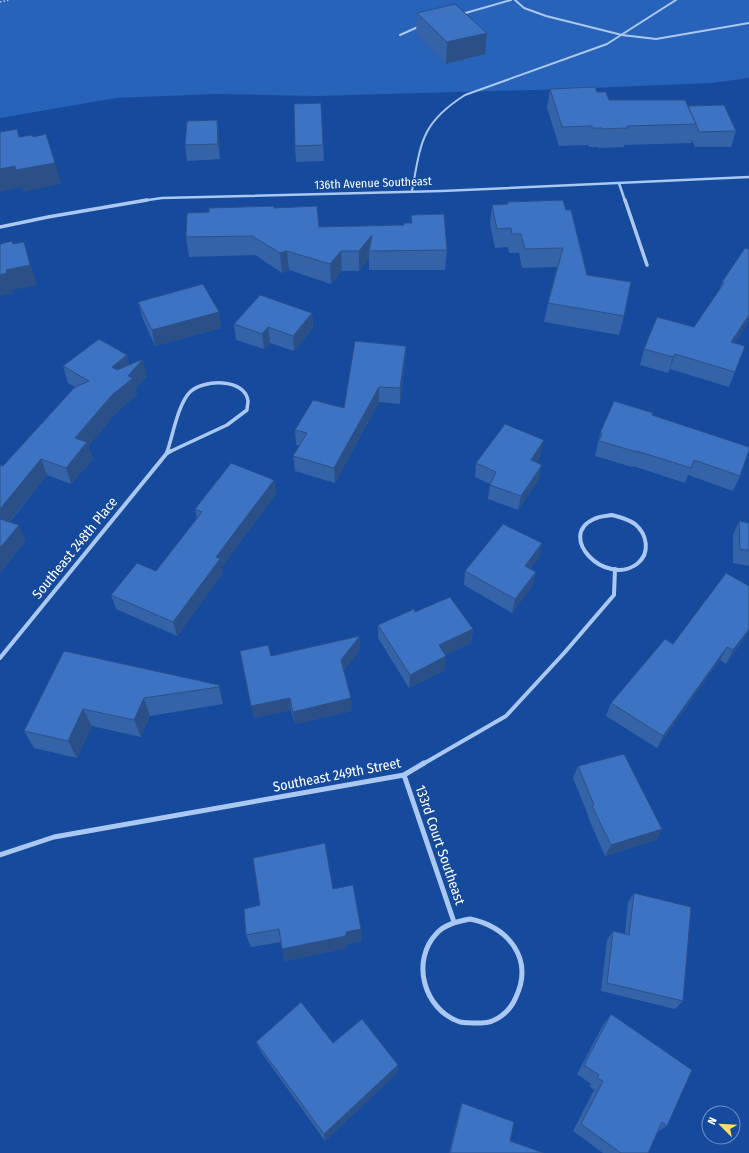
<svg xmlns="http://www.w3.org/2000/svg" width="749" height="1153" viewBox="0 0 749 1153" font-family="'Fira Sans Condensed',sans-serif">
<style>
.green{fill:#2863ba}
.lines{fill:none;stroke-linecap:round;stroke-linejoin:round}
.path{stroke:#abc8f3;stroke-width:1.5;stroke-dasharray:1.5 2;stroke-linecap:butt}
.service{stroke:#abc8f3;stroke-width:2}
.minor-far3{stroke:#abc8f3;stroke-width:2.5}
.minor-far2{stroke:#abc8f3;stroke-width:3.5}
.minor-far1{stroke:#abc8f3;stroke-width:4}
.minor{stroke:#abc8f3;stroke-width:5}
.wall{fill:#3463a8}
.shaded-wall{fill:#2b5088}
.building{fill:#3d73c3;stroke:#2b5088}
.labels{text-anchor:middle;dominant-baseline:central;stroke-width:3;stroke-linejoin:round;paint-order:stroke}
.far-street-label{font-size:12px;fill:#fff;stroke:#154a9c}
.street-label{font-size:14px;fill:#fff;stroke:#154a9c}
</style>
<rect width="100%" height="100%" fill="#154a9c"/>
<path class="green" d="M0,0h749v78l-38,5 -144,6 -250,7 -101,-2 -100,4 -116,20z"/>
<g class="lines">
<path class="path" d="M0,2l10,-2"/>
<g class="service">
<path d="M515,0l9,8 22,8 76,19 34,4 93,-16"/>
<path d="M462,14l49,-14"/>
<path d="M400,35l18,-8"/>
<path d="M412,191c9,-49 9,-68 53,-96l142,-51 69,-44"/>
</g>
<g class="minor-far3">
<path d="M619,183l6,18"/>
<path d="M141,201l21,-3 280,-7 307,-14"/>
</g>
<g class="minor-far2">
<path d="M625,200l22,65"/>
<path d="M0,227l48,-10 99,-17"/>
<path d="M167,452c6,-17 11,-48 23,-60 13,-13 55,-14 58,9 0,3 -1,6 -1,9l-20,15 -58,27"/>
</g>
<g class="minor-far1">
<path d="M167,453l1,-2"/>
<path d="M167,453l4,-2"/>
<path d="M612,515c8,2 16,4 23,9 12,10 16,29 2,40 -32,23 -81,-28 -43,-45 5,-3 12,-3 18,-4z"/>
<path d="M0,658l167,-205"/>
<path d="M423,764l83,-48 59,-64 49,-57 1,-26"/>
</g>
<g class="minor">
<path d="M404,775l50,147"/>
<path d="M0,855l54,-18 350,-62 20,-12"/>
<path d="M470,919c38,8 64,39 46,78 -6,15 -21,27 -37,26 -6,0 -13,0 -19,-1 -36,-12 -50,-61 -23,-89 8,-9 22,-12 33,-14z"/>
</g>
</g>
<g class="wall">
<path d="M417,13l68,41 -39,10 -30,-30z"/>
<path d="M550,89l47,3 12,8 79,6 48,25 -5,16h-36l-3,-7 -1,3 -67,2v2l-25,1 -1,-1h-9l-1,-2 -29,1 -12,-38z"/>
<path d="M321,103l3,58 -28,1 -1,-16z"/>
<path d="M217,120l2,15 1,24 -33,2 -2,-16z"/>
<path d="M507,202l59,8 21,65 37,41 -5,19 -75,-13 4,-19 9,-36 -35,1 -3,-15h-10l-1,-6 -13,1 -5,-24 2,-19 15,-1z"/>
<path d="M274,208l45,19 85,-2 7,-2v-8l36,35 -2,20h-76v-12l-10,13h-17l-11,13 -42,-14 -7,3 -27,-18 -66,2 -3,-20z"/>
<path d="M745,248l-10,95 10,3 -16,41 -59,-18 -2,4 -28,-8 4,-16 50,-22 25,-36 3,-9z"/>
<path d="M138,302l83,26 -66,18 -13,-29z"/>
<path d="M312,313l1,15 -19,23 -24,-8 -6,6 -28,-9 -2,-16z"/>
<path d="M406,346l-1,15 -5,43 -21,-2 -44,81 -40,-12 -2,-15 7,-10 -4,-1 -1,-15 49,-22z"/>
<path d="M127,355l2,9 18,12 -12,13 2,6 -20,17 -29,34 5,13 -22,25 -24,-9 -37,47 16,19 -26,32 3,-107 72,-79 -7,-4 -5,-17z"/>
<path d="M652,415l88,61 -7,15 -45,-16 -3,8 -52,-17 -1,1 -37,-11 5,-23z"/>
<path d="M541,455l-5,7 3,17 -21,31 -30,-11 2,-15 -15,-7 1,-14z"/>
<path d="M274,480l2,14 -54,73 1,6 -46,63 -61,-27 -5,-14 45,-24 41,-52 -2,-10z"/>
<path d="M739,521l10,2v43l-16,-3v-28z"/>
<path d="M539,557l-9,12 6,3 -4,14 -20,27 -48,-28 1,-14z"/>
<path d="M749,586v46l-23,32 -6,-4 -63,88 -51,-32 5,-13 62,-59z"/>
<path d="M415,612l58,17 -2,14 -26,12v15l-36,18 -31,-50v-13z"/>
<path d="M360,650l-16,20 8,41 -57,13 -4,-14 -37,8 -14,-67 31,5z"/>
<path d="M64,651l155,34 4,19 -73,12 -9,21 -49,-11 -15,32 -43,-10 -10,-17z"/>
<path d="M578,766l84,63 -6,11 -51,16 -17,-39v-2l-15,-37z"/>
<path d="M333,889l29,52 -15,3v4l-62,13 -4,-19 -30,5 -5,-12z"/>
<path d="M634,893l49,108 -8,8 -74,-18 6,-51 6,-9 12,3 3,-32z"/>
<path d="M611,1014l56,112 -10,6 -9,21h-45l-30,-22 21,-41 -5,-4 2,-2 -14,-10 26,-49z"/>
<path d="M256,1042l77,1 65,22 -1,8 -72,68 -64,-89z"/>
<path d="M462,1103l48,38 34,12h-95l11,-45z"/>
</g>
<g class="shaded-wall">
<path d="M487,33l-2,21 -39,10 1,-22z"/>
<path d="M217,120l2,15 1,24 -2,-15z"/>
<path d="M55,163l6,21 -38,8 -1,-5 -22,5v-23l15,-3z"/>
<path d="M372,235l-3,16v7l-10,13v-20z"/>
<path d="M24,242l13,43 -24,5 1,3 -14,3v-21l6,-5z"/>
<path d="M287,251l2,19 -7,3 -2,-20z"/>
<path d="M341,251l1,20 -11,13 -1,-20z"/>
<path d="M219,312l2,16 -66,18 -3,-16z"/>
<path d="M312,313l1,15 -19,23 -1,-15z"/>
<path d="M749,315v6l-23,37 5,-16z"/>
<path d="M268,327l2,16 -6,6 -2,-15z"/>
<path d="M406,346l-1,15 -5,43v-16z"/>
<path d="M675,354l-5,15 -2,4 5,-16z"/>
<path d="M127,355l4,17 12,-13 4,17 -12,13 2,6 -20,17 -29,34 5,13 -22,25 -5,-16 9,-30 42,-55 -5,-16z"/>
<path d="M379,387v15l-44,81 -1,-15z"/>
<path d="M544,440l-3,15 -13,19 3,-14z"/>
<path d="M41,459l6,16 -46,57 -1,-2v-21z"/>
<path d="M542,465l-3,14 -21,31 3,-14z"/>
<path d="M274,480l2,14 -54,73 1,6 -46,63 -4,-14 43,-65z"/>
<path d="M19,525l7,16 -26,32v-25z"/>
<path d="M542,543l-3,14 -17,23 3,-14z"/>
<path d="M536,572l-4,14 -20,27 3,-14z"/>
<path d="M473,629l-2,14 -33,15 1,-13z"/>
<path d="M749,629v3l-23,32 7,-14z"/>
<path d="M360,636v14l-18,23 -1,-13z"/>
<path d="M727,647l-7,13 -63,88 6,-12z"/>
<path d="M446,656l-1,14 -36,18 1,-13z"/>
<path d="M219,685l4,18v1l-4,-17z"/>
<path d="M144,698l6,18 -9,21 -7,-17z"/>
<path d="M290,698l1,12 -37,8 -3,-12z"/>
<path d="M351,698l1,13 -57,13 -2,-12z"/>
<path d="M83,709l9,17 -15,32 -9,-17z"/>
<path d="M662,829l-6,11 -51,16 6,-11z"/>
<path d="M361,929l1,12 -15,3v4l-62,13 -3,-12 64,-17z"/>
<path d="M398,1065l-1,8 -72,68 -1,-7z"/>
</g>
<g class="building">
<path d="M455,4l32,29 -40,9 -30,-29z"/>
<path d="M595,87l2,5h9l3,8h76l11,24 -69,2 1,2 -26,1v-1h-10v-2l-30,1 -12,-38z"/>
<path d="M321,103l2,42 -28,1 -1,-42z"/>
<path d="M724,105l12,26 -37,1 -3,-8 -8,-18z"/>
<path d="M217,120l1,24 -33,1 2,-24z"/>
<path d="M17,129l2,8 13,-2 1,2 13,-3 9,29 -39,7 -1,-4 -15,3v-37z"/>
<path d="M563,200l3,10h5l16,65 44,7 -7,34 -76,-13 15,-55 -38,1 -4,-15h-9l-1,-6 -14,1 -5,-24 16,-1 -1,-2z"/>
<path d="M274,206v2l43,-2 2,21 85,-2v-2h8l-1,-8 33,-1 3,36 -78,1 3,-16 -13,16h-18l-11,13 -43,-13 -7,2 -28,-17 -66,1 1,-24 22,-1v-4z"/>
<path d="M12,241l1,3 11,-2 6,23 -24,5 1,3 -7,2v-31z"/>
<path d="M745,248l4,1v66l-18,27 14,4 -10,26 -60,-18 -2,3 -29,-8 13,-32 37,10 30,-44 -2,-1z"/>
<path d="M203,284l16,28 -67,18 -14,-28z"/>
<path d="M260,295l52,18 -19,23 -25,-9 -6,7 -28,-10z"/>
<path d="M99,339l28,16 -15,12 5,3 26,-11 -15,17 5,2 -21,17 -37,43 12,4 -21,26 -25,-9 -41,50v-44l3,1 71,-78 15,-7 -26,-15z"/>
<path d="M355,341l51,5 -6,42 -21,-1 -45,81 -41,-12 14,-23 -12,-3 18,-30 31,8z"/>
<path d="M614,401l39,12 -1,2 97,32v3l-9,26 -46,-16 -3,8 -54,-17v1l-38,-11 3,-8h-2z"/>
<path d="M505,424l39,16 -13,20 11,5 -21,31 -31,-11 6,-13 -20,-9z"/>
<path d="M231,463l43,17 -58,77 4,2 -47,63 -62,-27 26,-32 19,8 46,-59 -7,-3z"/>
<path d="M0,519l19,6 -19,23z"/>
<path d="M739,521l10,2v27l-9,-1z"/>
<path d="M503,524l39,19 -17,23 11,6 -21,27 -50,-28z"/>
<path d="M726,573l23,13v43l-16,21 -6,-3 -64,89 -52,-33 54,-64 8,5z"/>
<path d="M450,597l23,32 -34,16 7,11 -36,19 -32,-50 36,-16 1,3z"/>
<path d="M360,636l-19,24 10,38 -58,14 -3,-14 -39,8 -11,-55 28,-6 3,11z"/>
<path d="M64,651l155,34v2l-75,11 -10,22 -51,-11 -15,32 -44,-10z"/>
<path d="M624,754l38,75 -51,16 -19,-39 2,-1 -16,-39z"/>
<path d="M325,843l8,46 20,-4 8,44 -15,3v4l-64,13 -3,-20 -33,6 -2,-26 16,-4 -7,-47z"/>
<path d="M634,893l57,14 -8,94 -76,-18 6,-52 16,4z"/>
<path d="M301,1002l32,41 29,-24 36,46 -74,69 -68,-92z"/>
<path d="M611,1014l81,56 -25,56 -5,-4 -14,31h-27l-40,-29 22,-43 -6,-3 2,-3 -15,-10z"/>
<path d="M462,1103l52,19 -4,19 34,12h-94z"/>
</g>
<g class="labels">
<g class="far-street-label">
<text transform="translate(373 183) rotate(-2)">136th Avenue Southeast</text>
</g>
<g class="street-label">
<text transform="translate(75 548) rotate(-51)">Southeast 248th Place</text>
<text transform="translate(337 775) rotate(-11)">Southeast 249th Street</text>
<text transform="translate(440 845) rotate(71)">133rd Court Southeast</text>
</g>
</g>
<g transform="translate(721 1125) rotate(294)"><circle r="19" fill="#154a9c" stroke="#7392c4"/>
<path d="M0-3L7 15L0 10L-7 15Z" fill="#ffdb6d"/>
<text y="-6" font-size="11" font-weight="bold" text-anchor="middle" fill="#ffffff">N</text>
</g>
</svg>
